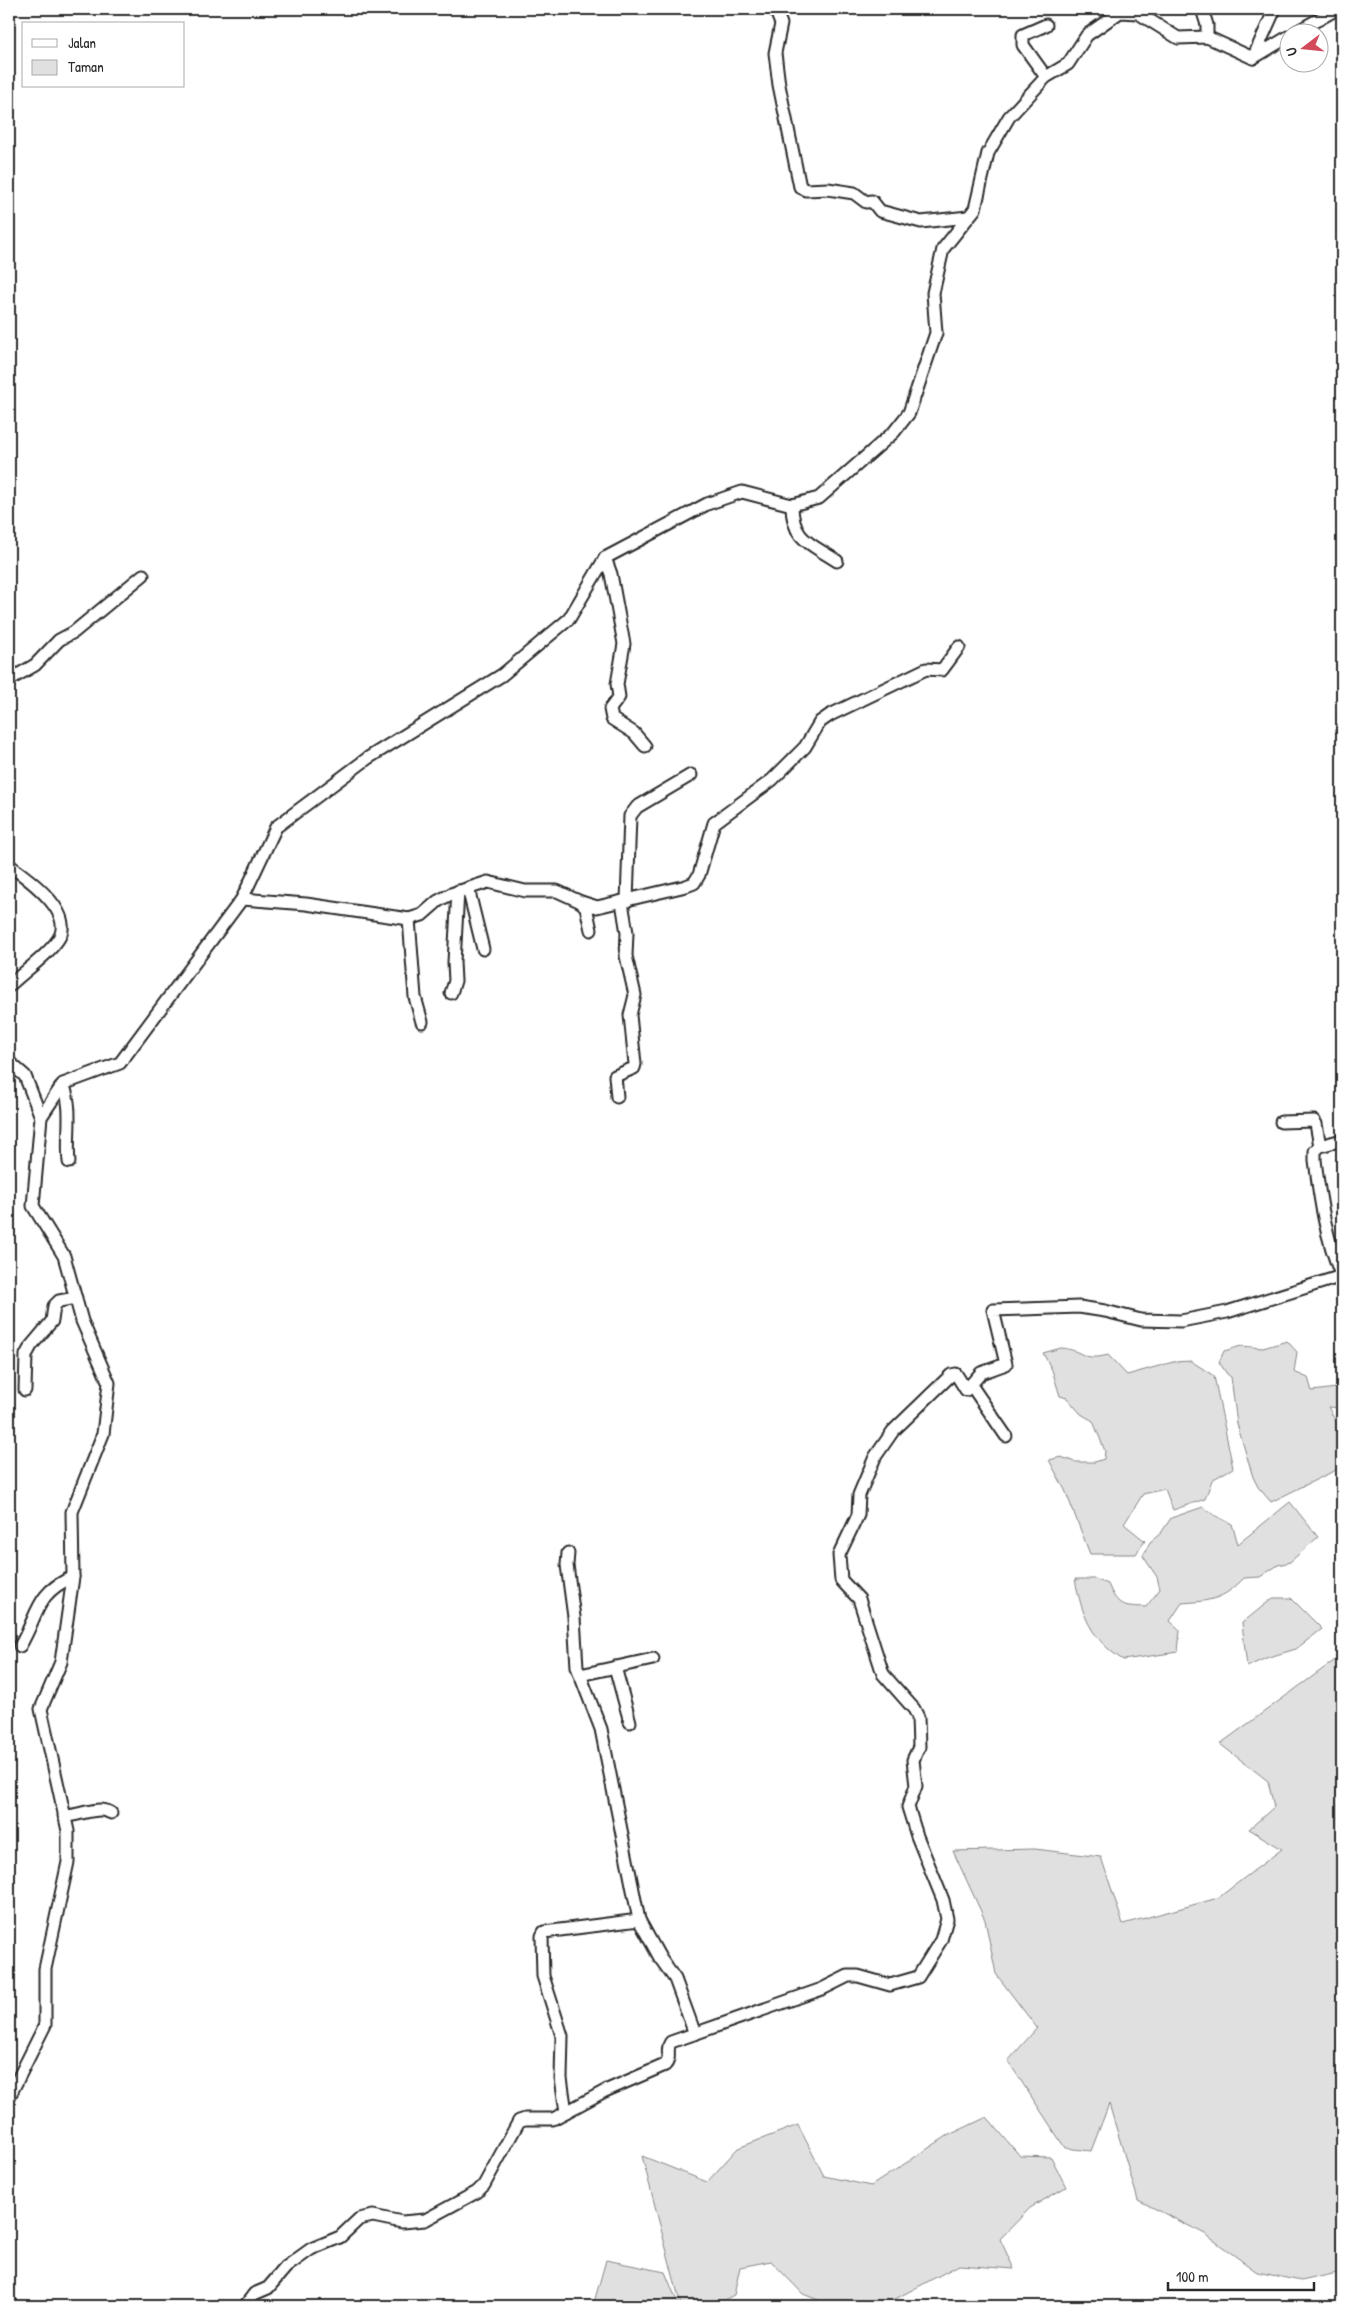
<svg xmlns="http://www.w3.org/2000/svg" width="1351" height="2315" viewBox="0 0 1351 2315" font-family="'Patrick Hand',sans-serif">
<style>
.green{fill:#e0e0e0;stroke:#868686}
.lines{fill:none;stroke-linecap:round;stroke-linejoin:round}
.minor-casing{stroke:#2b2b2b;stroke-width:15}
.minor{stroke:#fff;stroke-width:11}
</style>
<rect width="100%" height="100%" fill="#fff"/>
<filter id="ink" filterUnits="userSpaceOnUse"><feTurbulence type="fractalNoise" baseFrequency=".02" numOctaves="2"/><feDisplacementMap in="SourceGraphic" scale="10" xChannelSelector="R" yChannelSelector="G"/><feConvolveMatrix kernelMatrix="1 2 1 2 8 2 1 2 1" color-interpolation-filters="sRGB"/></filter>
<g filter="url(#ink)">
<g class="green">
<path d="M1287,1341l10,11 -3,20 14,6 4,13 24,-3 6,20 -14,-1c11,19 21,41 10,62l-67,33 -13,-15 -5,-10 -16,-53 -6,-47 -4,-3 -8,-12 5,-11 17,-5 22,2z"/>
<path d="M1061,1348c23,2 21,14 47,7l19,20 46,-13 18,-1 23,15 19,92 -21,12 -7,19 -32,11 -8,-21 -22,5 -19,30 21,17 -9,13h-46l-25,-64 -16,-30 12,-3 14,5h20l9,-3 1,-8 -12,-30 -12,-7 -14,-16 -7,-2 -8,-26 -9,-17z"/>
<path d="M1290,1502l28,35 -28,25 -12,3 -18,12 -16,1c-21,22 -34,23 -62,25l-12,18 10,9 -2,22 -55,8c-32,-21 -41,-44 -48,-81h20l13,5c10,23 14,22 38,23l14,-18 -3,-12 -14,-21 7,-14 11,-9 10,-15 32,-11 11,8 18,9 6,20z"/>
<path d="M1273,1598h18l31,31 -26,20 -30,9 -19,9 -5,-44z"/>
<path d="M1342,1655v617l-41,9 -44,-9 -52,-38 -67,-34 -29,-96 -18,47 -26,-3 -57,-87 29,-33 -41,-54 -11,-54 -32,-69 82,-2 66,8 22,67 95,-26 64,-49 -33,-20 25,-22 -6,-26 -48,-37z"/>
<path d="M987,2117l33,39 31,1 15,30 -36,21 -30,31 14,30 -55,-4 -77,41h-49l-30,-12 -32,-33 -31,6 -6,28 -22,11h-31l-39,-150 65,26 31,-34 60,-23 26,51 47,10 76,-50z"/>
<path d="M606,2260l59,12 14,34h-86z"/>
</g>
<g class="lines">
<defs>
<g id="minor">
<path d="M775,9l6,15 -6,29 4,32 21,102 6,3 22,-1 26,4 12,9 6,-1 8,10 41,11 47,-5"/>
<path d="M1202,9l5,16v12"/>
<path d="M1046,25l-23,10v10l23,32"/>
<path d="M1296,32l41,-23"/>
<path d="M1253,58l22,-49"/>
<path d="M792,505c0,36 20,39 45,56"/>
<path d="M605,558l6,16 13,70 -7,40 2,13 -9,12 2,10 22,14 11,13"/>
<path d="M9,680l26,-15 24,-25 15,-8 69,-57"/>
<path d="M468,888l15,61"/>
<path d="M242,899l64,5 103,15 13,-4 16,-14 13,-7 37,-12 37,9h32l24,11 16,5 89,-21 8,-3 5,-8 15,-52 58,-43 33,-33 15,-25 10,-7 96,-46 16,1 17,-23"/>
<path d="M627,901l3,-85 7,-9 54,-32"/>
<path d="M581,902l5,5 5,23"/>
<path d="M409,919l6,78 7,25"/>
<path d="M9,986c14,-14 45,-35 52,-52 9,-26 -35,-57 -52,-69"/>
<path d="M451,993l4,-12 -1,-19 4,-71"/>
<path d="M9,1062l16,14 16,41"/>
<path d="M63,1084c11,25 3,51 6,78"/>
<path d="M617,1097l-2,-21 19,-8 1,-4 -5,-49 5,-20 -9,-39 1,-23 -5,-31"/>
<path d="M1281,1122l33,-1 2,3 4,22"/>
<path d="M1342,1140l-22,6 -5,5v9c5,41 11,79 27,117"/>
<path d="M971,1385l35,51"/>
<path d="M25,1390l1,-35 5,-9 21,-25 2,-15 5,-5 17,-3"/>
<path d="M568,1553l-1,12 7,52 3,50 24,62 38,191"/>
<path d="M20,1646c19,-32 15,-53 53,-69"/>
<path d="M615,1667l15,55"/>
<path d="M580,1675l73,-16"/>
<path d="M64,1816c16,0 33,-11 47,-3"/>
<path d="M9,2097l36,-72v-56l23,-107v-31l-27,-122 20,-47 12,-85 -1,-65 31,-78 6,-51 -27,-62 -18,-65 -31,-50 8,-89 22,-33 57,-21 122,-164 34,-72 92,-69 134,-83 67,-56 36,-61 102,-54 35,-12 50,13 27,-7 75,-66 15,-19 27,-80 -3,-40 10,-44 32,-40 13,-56 21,-36 37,-40 22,-13 19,-29 33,-23 18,1 40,25 29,-1 46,21 35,-21"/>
<path d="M566,2112l-5,-34 1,-42 -19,-60 -1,-40 2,-4 95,-12 21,38 15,21 20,55"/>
<path d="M245,2306l9,-12 14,-6 18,-21 25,-18 29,-12 19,-18 14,-3 29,6 23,-2 52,-28 7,-7 35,-64 6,-2h28l52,-28 60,-26c7,-7 0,-17 6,-23l151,-53 26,-13h10l32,9 28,-8 23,-37 6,-21 -4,-19 -26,-64 -9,-29 8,-21 -3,-26 6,-13 -1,-30 -4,-8 -31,-35 -24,-75 -18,-19 -2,-25 19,-40 1,-20 16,-38 18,-26 58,-56 5,-1 10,16 15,-17 25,-9 -13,-54 86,-3 26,4 36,9 40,1 46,-9 115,-36"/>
</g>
</defs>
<use href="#minor" class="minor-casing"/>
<use href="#minor" class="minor"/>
</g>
</g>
<rect width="1351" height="2315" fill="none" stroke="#fff" stroke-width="30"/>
<rect x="15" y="15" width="1321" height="2285" fill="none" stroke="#2b2b2b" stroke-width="2" filter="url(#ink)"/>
<rect x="22" y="22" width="162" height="65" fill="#ffffff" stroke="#aaaaaa"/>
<rect x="32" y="39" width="25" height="8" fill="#ffffff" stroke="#aaaaaa"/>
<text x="68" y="48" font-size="15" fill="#2b2b2b">Jalan</text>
<rect x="32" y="60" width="25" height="15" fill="#e0e0e0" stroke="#aaaaaa"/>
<text x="68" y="72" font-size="15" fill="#2b2b2b">Taman</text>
<g transform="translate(1304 48) rotate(254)"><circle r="24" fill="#ffffff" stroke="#aaaaaa"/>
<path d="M0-4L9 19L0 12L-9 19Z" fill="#d1495b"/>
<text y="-8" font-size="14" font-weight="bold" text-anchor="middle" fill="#2b2b2b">U</text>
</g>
<path d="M1168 2282v8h146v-8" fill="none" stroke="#2b2b2b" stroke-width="2.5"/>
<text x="1176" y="2282" font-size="15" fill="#2b2b2b" stroke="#ffffff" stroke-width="4" paint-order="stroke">100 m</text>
</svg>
